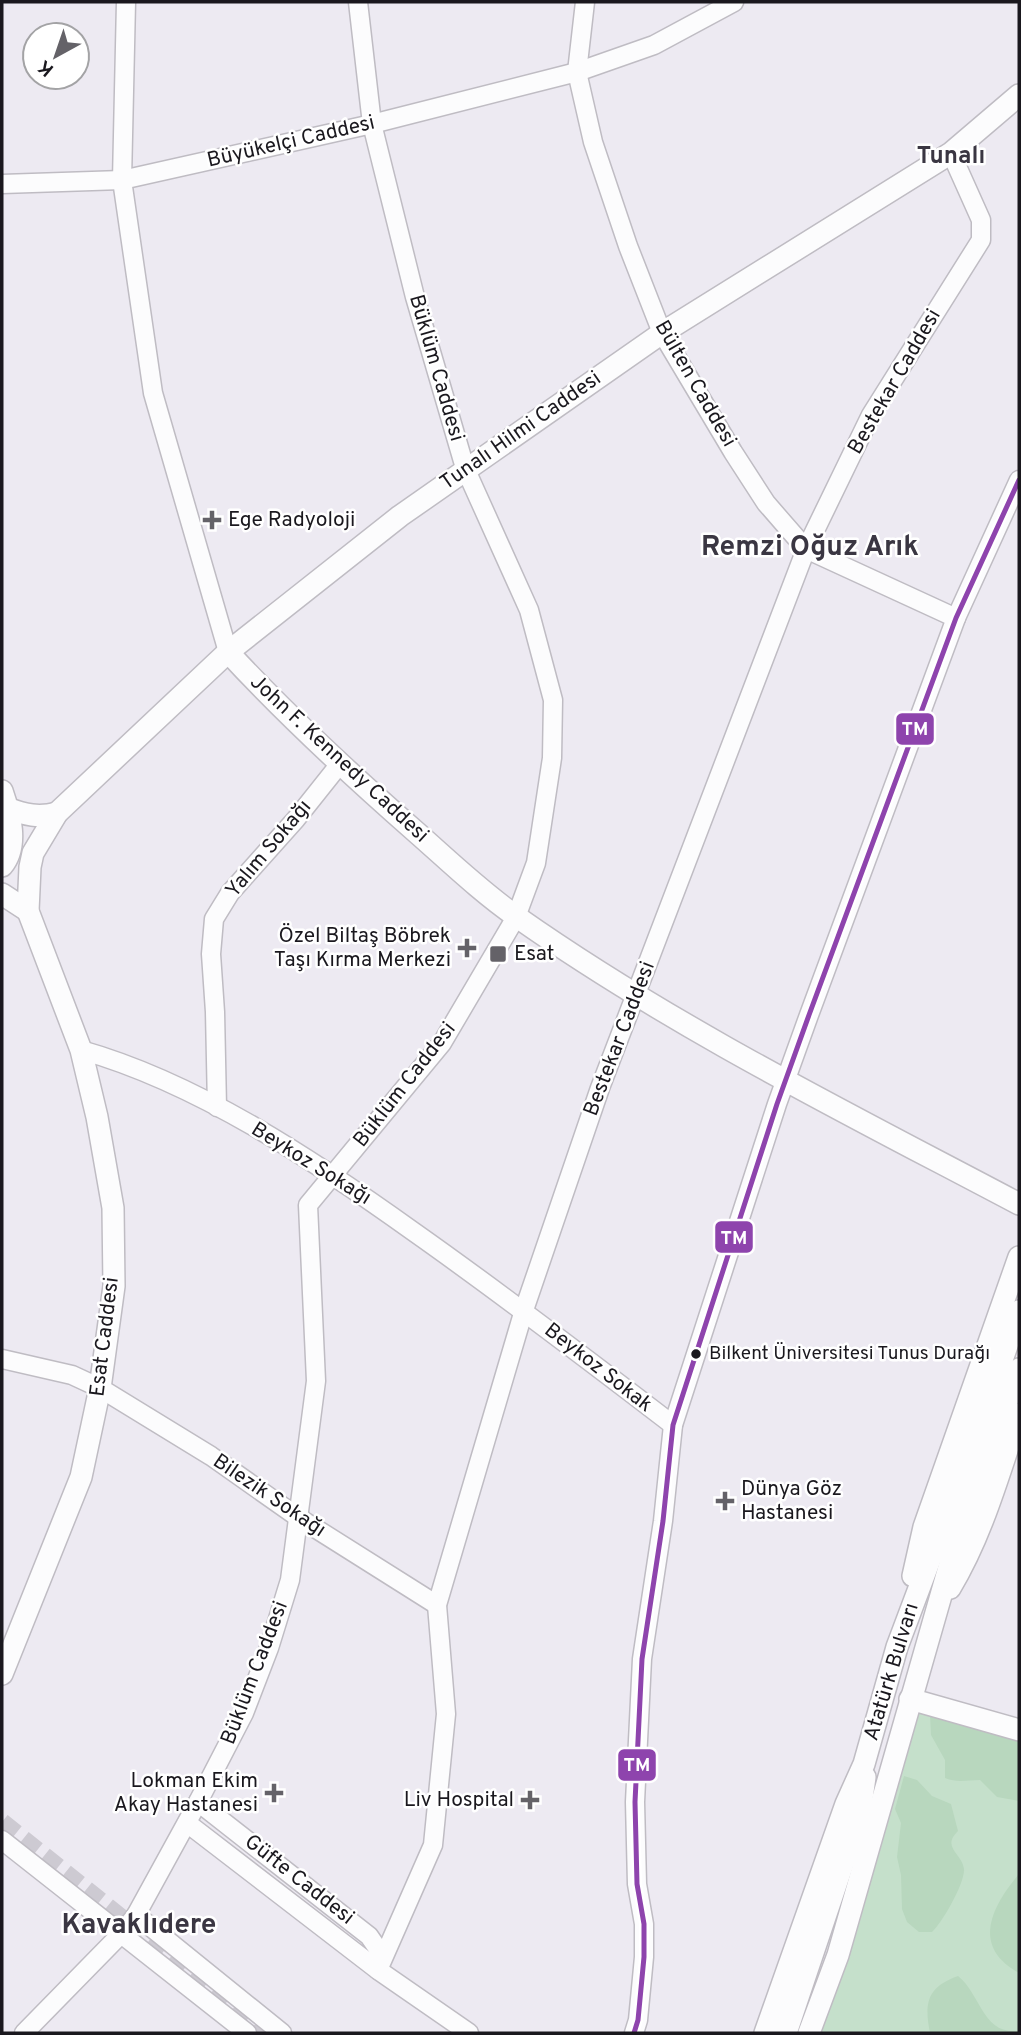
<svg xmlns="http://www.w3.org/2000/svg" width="1021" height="2035" viewBox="0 0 1021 2035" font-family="Overpass,sans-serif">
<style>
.green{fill:#c5e0cb}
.forest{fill:#b8d7be}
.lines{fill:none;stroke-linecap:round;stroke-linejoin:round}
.minor-tunnel{stroke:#cdcad2;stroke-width:18;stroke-dasharray:18 9;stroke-linecap:butt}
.minor-casing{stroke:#bfbcc3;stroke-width:21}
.major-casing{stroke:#bfbcc3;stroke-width:24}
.minor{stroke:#fcfcfd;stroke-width:18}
.major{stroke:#fcfcfd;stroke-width:21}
.bus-1-casing{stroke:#fff;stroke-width:10}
.bus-1{stroke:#8e44ad;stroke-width:5}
.poi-dot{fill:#646268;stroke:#fff;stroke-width:2.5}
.bus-dot{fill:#1a181e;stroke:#fff;stroke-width:2.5}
.labels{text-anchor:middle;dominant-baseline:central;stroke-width:5;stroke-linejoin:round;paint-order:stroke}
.bus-label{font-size:19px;fill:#1a181e;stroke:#fff;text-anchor:start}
.street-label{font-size:21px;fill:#1a181e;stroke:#fff}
.poi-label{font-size:21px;fill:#1a181e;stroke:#fff;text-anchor:start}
.quarter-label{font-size:24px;font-weight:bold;fill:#3a3642;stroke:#fff}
.district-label{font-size:28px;font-weight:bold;fill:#3a3642;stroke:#fff}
.line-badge{stroke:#fff;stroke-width:2.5}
.badge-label{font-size:19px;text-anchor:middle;font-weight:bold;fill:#fff}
</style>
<rect width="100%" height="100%" fill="#edeaf2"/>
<path class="green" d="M910,1699l109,31v303h-210z"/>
<g class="forest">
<path d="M930,1715l89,25v61l-22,-4 -17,-17c-13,0 -23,3 -35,-2v-18l-14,-25z"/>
<path d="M904,1776l13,4 15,16 19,8 7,27c-17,17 4,22 6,38 1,14 -22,54 -32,63h-13l-12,-10 -5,-13 -1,-34 -4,-18 4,-34 -6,-14z"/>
<path d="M1019,1874v99c-48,-26 -28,-66 0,-99z"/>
<path d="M958,1976c23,18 24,59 61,55v2h-89c-6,-30 -3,-46 28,-57z"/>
</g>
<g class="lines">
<path class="minor-tunnel" d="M2,1822l263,211"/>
<defs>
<g id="minor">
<path d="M126,2l-4,178 31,213 75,259"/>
<path d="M585,2l-8,70 16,70 35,104 34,87 71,119 33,51 40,46 150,69"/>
<path d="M2,184l120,-4 250,-56 205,-52 77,-27 80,-43"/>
<path d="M81,1050c117,33 234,111 333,182 88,62 173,127 259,193"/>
<path d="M217,1107l-2,-95 -4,-58 3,-35 16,-26 66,-74 43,-54"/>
<path d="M2,1359l70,16 28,13 111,68 88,62 138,87"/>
<path d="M198,1802l171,134 9,13 1,18"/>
<path d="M187,1823l191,147 91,63"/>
<path d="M2,1840l245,193"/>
<path d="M136,1915l146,118"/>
<path d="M378,1970l55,-125 13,-131 -9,-109 87,-295 76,-222 206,-539 65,-134 110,-175v-20l-30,-67"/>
<path d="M24,2033l97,-99 15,-19 62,-113 46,-89 25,-65 21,-68 26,-199 -8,-176 134,-162 74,-126 20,-54 16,-105 1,-58 -24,-90 -64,-142 -50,-171 -43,-173 -14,-122"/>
<path d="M634,2033l4,-13 6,-63v-33l-7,-40 -2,-82 7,-143 21,-138 10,-96 104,-321 32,-89 147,-397 63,-138"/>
</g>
<g id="major">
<path d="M228,652c59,64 123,123 188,180 33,29 65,60 101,85 158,111 332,197 502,287"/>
<path d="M2,791c8,23 17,55 0,75"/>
<path d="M7,808c18,7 32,10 50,5"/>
<path d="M2,894l26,17"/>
<path d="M913,1576l11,-49 95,-270"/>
<path d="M950,1588c32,-53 49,-115 69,-174"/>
<path d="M2,1674l79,-197 19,-89 14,-102 -1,-78 -16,-91 -16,-67 -53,-139 2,-44 3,-14 24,-40 171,-161 172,-136 262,-183 289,-180 68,-58"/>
<path d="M910,1699l109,31"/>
<path d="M765,2033l81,-229 18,-40 33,-117 70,-186 52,-150"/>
<path d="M786,2033l74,-220 5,-36"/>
<path d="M809,2033l29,-78 120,-419 61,-167"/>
</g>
</defs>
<use href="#minor" class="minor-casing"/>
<use href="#major" class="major-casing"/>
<use href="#minor" class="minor"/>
<use href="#major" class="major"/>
<defs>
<path id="bus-1" d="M634,2033l4,-13 6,-63v-33l-7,-40 -2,-82 7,-143 21,-138 10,-96 104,-321 32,-89 147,-397 63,-138"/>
</defs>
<use href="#bus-1" class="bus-1-casing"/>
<use href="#bus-1" class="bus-1"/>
</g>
<g class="poi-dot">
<path d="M208.5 509.5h7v7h7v7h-7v7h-7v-7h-7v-7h7z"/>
<path d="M463.5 937.5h7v7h7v7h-7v7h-7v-7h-7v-7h7z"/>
<rect x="489" y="945" width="18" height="18" rx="3.5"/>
<path d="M721.5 1490.5h7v7h7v7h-7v7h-7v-7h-7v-7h7z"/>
<path d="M270.5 1782.5h7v7h7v7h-7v7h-7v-7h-7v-7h7z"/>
<path d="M526.5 1789.5h7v7h7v7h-7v7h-7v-7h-7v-7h7z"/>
</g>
<circle class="bus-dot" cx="696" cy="1354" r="6"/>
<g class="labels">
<g class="bus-label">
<text x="709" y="1354">Bilkent Üniversitesi Tunus Durağı</text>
</g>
<g class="street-label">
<text transform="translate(291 142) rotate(-13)">Büyükelçi Caddesi</text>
<text transform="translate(436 368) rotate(74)">Büklüm Caddesi</text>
<text transform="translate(895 382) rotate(-60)">Bestekar Caddesi</text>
<text transform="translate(695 384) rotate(60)">Bülten Caddesi</text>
<text transform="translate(521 431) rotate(-35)">Tunalı Hilmi Caddesi</text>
<text transform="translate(339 759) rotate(43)">John F. Kennedy Caddesi</text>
<text transform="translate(269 849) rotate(-50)">Yalım Sokağı</text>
<text transform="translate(620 1039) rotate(-69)">Bestekar Caddesi</text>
<text transform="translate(405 1085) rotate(-52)">Büklüm Caddesi</text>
<text transform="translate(311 1164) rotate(32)">Beykoz Sokağı</text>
<text transform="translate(105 1337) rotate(-83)">Esat Caddesi</text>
<text transform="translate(598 1368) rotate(38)">Beykoz Sokak</text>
<text transform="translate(269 1496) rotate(34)">Bilezik Sokağı</text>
<text transform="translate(892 1672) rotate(-73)">Atatürk Bulvarı</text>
<text transform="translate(255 1673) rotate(-69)">Büklüm Caddesi</text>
<text transform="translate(299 1880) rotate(38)">Güfte Caddesi</text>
</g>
<g class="poi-label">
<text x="228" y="520">Ege Radyoloji</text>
<text x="451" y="936" text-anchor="end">Özel Biltaş Böbrek<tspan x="451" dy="24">Taşı Kırma Merkezi</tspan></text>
<text x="514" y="954">Esat</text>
<text x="741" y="1489">Dünya Göz<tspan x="741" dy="24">Hastanesi</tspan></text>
<text x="258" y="1781" text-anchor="end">Lokman Ekim<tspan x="258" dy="24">Akay Hastanesi</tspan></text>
<text x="514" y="1800" text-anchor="end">Liv Hospital</text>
</g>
<g class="quarter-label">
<text x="951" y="157">Tunalı</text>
</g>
<g class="district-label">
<text x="810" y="548">Remzi Oğuz Arık</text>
<text x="139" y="1926">Kavaklıdere</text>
</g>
</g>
<g class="line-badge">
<rect x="895" y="712" width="40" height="34" rx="7" fill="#8e44ad"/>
<rect x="714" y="1220" width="40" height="34" rx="7" fill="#8e44ad"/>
<rect x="617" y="1748" width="40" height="34" rx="7" fill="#8e44ad"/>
</g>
<g class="badge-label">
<text x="915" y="735">TM</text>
<text x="734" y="1244">TM</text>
<text x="637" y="1771">TM</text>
</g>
<rect width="1021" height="2035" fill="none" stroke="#1a181e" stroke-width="7"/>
<g transform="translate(56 56) rotate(220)"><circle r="33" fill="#ffffff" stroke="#a3a3a5" stroke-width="2"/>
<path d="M0-5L12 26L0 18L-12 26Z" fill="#646268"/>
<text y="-10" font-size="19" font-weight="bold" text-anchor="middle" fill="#1a181e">K</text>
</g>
</svg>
